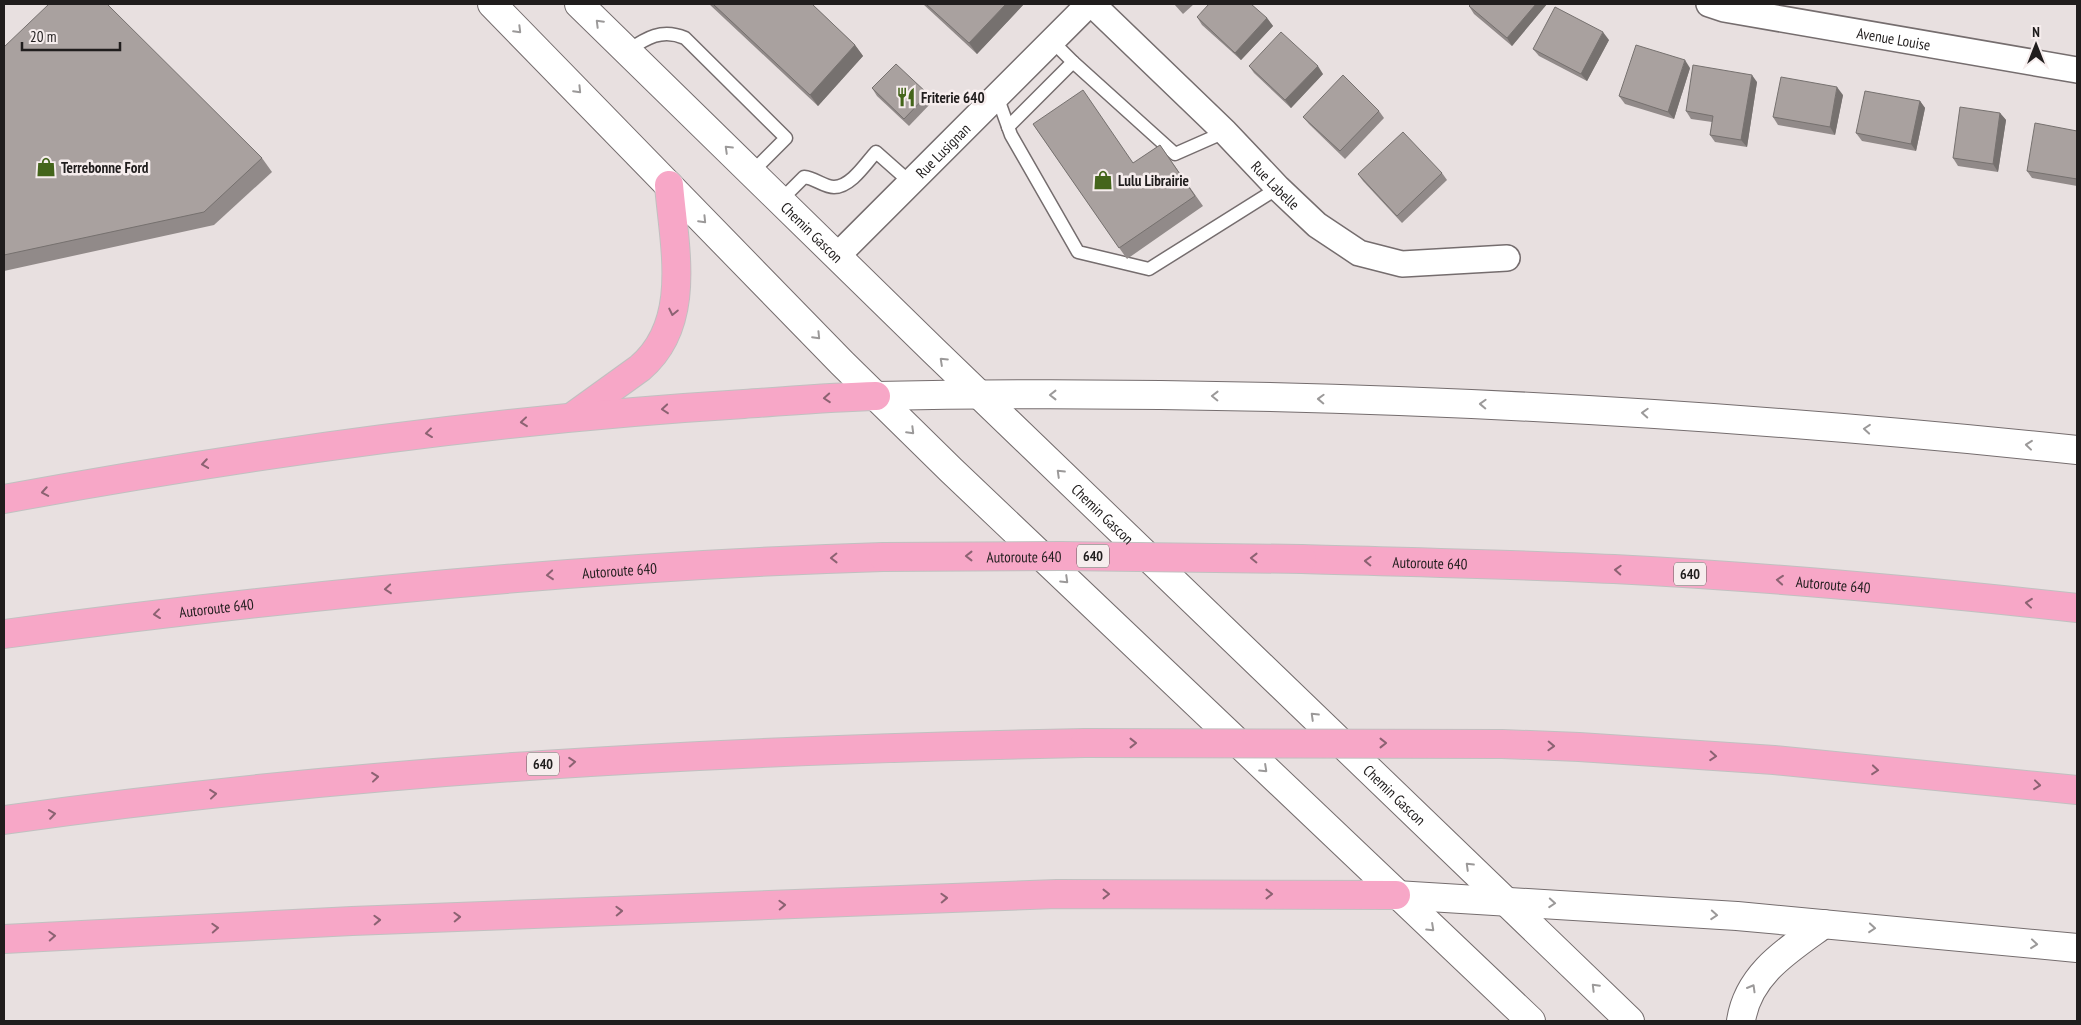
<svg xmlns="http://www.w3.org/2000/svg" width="2081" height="1025" viewBox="0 0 2081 1025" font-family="'PT Sans Narrow',sans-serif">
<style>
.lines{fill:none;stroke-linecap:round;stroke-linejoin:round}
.lane-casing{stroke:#756d6e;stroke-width:15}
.street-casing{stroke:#756d6e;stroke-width:28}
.secondary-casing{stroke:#756d6e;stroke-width:30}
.highway-casing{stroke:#c1c0c0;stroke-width:30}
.lane{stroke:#fff;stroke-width:12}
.street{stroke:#fff;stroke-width:25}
.secondary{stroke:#fff;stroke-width:28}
.highway{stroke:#f7a7c7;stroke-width:28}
.highway-bridge-casing{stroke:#c1c0c0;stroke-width:30;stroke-linecap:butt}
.highway-bridge{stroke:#f7a7c7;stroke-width:28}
.wall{fill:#918a89}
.shaded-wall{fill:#76716f}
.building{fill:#a9a19f;stroke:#76716f}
.oneway{stroke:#9b9999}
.oneway2{stroke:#8c6272}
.labels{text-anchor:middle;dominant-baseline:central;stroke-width:5;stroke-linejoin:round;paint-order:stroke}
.shield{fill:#f6eded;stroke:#605b5b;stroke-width:1}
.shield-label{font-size:14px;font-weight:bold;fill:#201d1d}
.street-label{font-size:15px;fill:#201d1d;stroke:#f6eded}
.poi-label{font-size:15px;font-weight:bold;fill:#201d1d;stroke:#f6eded;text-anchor:start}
</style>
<rect width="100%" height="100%" fill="#e8e0e0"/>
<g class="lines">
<defs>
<g id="lane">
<path d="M1052,41l21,21"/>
<path d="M627,51c19,-13 35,-23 58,-13l101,100 -34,34"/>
<path d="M997,96l14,39 67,117 71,17 129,-81"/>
<path d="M1008,127l65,-65 102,92 50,-22"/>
<path d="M781,200l23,-23c11,1 20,10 30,10 17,0 32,-24 42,-35l35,31"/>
</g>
<g id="street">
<path id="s1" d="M1092,4l133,128 53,56 39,37 42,28 43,11 105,-6"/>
<path id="s2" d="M1709,4l15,5 353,61"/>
<path id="s3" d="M838,255l251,-251"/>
</g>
<g id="secondary">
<path d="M492,4l350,359 109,107 580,551"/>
<path id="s4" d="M579,4l354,346 697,671"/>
<path d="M876,396c401,-8 802,12 1201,54"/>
<path d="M1396,895l341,21 340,32"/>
<path d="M1741,1021c7,-47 47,-71 83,-97"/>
</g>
<g id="highway">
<path d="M572,417l68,-49c53,-45 34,-122 29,-183"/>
<path d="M4,499c245,-45 491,-80 740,-95 44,-3 88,-7 132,-8"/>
<path id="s5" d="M1302,559c104,3 209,5 312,10 155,8 309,22 463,39"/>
<path id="s6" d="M4,634c292,-39 584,-68 879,-77"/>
<path d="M1502,744l77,3 195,13 303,30"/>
<path d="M4,820c359,-51 718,-70 1081,-77"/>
<path d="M4,939l348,-18 705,-27 339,1"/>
</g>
</defs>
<use href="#lane" class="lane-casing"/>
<use href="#street" class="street-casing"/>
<use href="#secondary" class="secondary-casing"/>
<use href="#highway" class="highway-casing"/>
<use href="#lane" class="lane"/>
<use href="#street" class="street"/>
<use href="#secondary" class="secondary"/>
<use href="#highway" class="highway"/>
<defs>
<g id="highway-bridge">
<path id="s7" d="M883,557l178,-1 241,3"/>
<path d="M1085,743l417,1"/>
</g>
</defs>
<use href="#highway-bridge" class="highway-bridge-casing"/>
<use href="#highway-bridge" class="highway-bridge"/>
</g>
<g class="wall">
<path d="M709,4h103l43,41 8,11 -45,50z"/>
<path d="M923,4h101l-47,50z"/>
<path d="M1174,4h20l-11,10z"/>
<path d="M1547,4l-35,42 -38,-32 -5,-8z"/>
<path d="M1197,17l70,1 6,8 -32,34 -39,-35z"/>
<path d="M1609,40l-22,41 -48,-25 -6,-7z"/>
<path d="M4,47l258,111 10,14 -58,53 -210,46z"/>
<path d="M1249,66l74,8 -32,34 -37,-35z"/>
<path d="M1690,68l-16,51 -49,-15 -6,-8z"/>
<path d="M1757,82l-10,65 -32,-5 -5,-7 2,-13 -21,-3 -5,-8z"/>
<path d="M872,88l56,6 5,7 -24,25 -32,-30z"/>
<path d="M1843,95l-8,40 -57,-10 -5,-8z"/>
<path d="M1920,101l5,7 -9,43 -54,-10 -6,-8z"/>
<path d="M1379,111l5,7 -39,41 -36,-35 -6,-7z"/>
<path d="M2000,113l6,7 -8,52 -40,-6 -5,-8z"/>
<path d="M1033,124l101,39 26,-18 43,61 -76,53z"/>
<path d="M2077,131v55l-45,-8 -5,-7z"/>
<path d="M1442,173l5,7 -45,43 -39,-42 -5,-7z"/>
</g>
<g class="shaded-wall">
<path d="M1006,4h18l-47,50 -8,-11z"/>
<path d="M1536,4h11l-35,42 -5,-8z"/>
<path d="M1267,18l6,8 -32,34 -6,-7z"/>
<path d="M1603,32l6,8 -22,41 -6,-7z"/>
<path d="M855,45l8,11 -45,50 -8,-11z"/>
<path d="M1685,60l5,8 -16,51 -6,-7z"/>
<path d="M1318,66l5,8 -32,34 -6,-8z"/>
<path d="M1752,75l5,7 -10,65 -6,-7z"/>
<path d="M1837,87l6,8 -8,40 -5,-8z"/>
<path d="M1920,101l5,7 -9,43 -5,-7z"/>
<path d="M2000,113l6,7 -8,52 -5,-8z"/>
</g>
<g class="building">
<path d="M49,4h58l155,154 -58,54 -200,43v-208z"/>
<path d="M713,4h99l43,41 -45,50z"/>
<path d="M926,4h80l-37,39z"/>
<path d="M1209,4h42l16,14 -32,35 -38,-36z"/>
<path d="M1471,4h65l-29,34 -38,-32z"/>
<path d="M1555,7l48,25 -22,42 -48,-25z"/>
<path d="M1281,32l37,34 -33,34 -36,-34z"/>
<path d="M1636,45l49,15 -17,52 -49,-16z"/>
<path d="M896,64l32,30 -24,25 -32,-31z"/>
<path d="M1693,65l59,10 -11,65 -31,-5 3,-19 -27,-5z"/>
<path d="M1343,75l36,36 -39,40 -37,-34z"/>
<path d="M1781,77l56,10 -7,40 -57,-10z"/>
<path d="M1083,90l50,73 27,-18 35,51 -76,52 -86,-124z"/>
<path d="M1865,91l55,10 -9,43 -55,-11z"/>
<path d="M1960,107l40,6 -7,51 -40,-6z"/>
<path d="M2035,123l42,8v48l-50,-8z"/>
<path d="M1403,132l39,41 -45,43 -39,-42z"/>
</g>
<defs><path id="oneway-chevron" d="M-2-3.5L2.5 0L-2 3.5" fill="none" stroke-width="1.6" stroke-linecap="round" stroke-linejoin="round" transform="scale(1.25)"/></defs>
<g class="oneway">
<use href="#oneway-chevron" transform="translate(599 23) rotate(-135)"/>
<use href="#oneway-chevron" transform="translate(518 30) rotate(45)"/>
<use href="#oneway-chevron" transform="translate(578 90) rotate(46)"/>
<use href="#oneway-chevron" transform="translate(728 149) rotate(-136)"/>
<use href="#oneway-chevron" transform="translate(703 220) rotate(46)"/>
<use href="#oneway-chevron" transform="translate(817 336) rotate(46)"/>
<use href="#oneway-chevron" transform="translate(943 361) rotate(-137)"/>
<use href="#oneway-chevron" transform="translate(1053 395) rotate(-180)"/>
<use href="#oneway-chevron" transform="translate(1215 396) rotate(-179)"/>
<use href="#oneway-chevron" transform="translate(1321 399) rotate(-178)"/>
<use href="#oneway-chevron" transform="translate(1483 404) rotate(-178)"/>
<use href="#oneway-chevron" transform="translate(1645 413) rotate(-177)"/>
<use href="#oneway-chevron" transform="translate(1867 429) rotate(-175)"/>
<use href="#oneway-chevron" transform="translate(911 431) rotate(45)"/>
<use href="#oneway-chevron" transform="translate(2029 445) rotate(-174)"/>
<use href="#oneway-chevron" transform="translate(1060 473) rotate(-136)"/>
<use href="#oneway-chevron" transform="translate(1065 580) rotate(44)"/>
<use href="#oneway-chevron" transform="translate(1314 716) rotate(-136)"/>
<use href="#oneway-chevron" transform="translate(1264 769) rotate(43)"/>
<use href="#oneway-chevron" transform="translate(1469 866) rotate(-136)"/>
<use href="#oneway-chevron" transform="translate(1552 903) rotate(4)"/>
<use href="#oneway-chevron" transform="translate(1714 915) rotate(4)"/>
<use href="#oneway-chevron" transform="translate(1431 928) rotate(43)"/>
<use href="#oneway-chevron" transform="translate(1872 928) rotate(5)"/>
<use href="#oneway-chevron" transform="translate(2034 944) rotate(6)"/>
<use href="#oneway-chevron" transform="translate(1595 987) rotate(-135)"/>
<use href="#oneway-chevron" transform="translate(1752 988) rotate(-60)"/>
</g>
<g class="oneway2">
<use href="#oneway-chevron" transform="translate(673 312) rotate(102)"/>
<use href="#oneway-chevron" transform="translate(827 398) rotate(176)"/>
<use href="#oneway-chevron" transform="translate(665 409) rotate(175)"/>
<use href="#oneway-chevron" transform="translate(524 422) rotate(174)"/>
<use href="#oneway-chevron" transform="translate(429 433) rotate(173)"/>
<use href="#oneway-chevron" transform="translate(205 464) rotate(171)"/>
<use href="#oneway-chevron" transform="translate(45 492) rotate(170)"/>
<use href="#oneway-chevron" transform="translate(969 556) rotate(180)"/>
<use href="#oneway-chevron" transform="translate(834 558) rotate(179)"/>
<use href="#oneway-chevron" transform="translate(1254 558) rotate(-179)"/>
<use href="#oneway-chevron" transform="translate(1368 561) rotate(-178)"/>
<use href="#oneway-chevron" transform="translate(1618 570) rotate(-177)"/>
<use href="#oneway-chevron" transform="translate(550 575) rotate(175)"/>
<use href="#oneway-chevron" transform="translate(1780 580) rotate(-175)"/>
<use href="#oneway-chevron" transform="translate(388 589) rotate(175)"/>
<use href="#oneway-chevron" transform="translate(2029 603) rotate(-174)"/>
<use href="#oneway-chevron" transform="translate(157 614) rotate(173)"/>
<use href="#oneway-chevron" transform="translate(1133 743)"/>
<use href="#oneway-chevron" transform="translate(1383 743)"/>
<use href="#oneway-chevron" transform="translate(1551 746) rotate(2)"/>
<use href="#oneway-chevron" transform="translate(1713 756) rotate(4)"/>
<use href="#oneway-chevron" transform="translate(572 762) rotate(-4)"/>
<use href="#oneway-chevron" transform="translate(1875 770) rotate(5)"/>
<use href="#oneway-chevron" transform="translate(375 777) rotate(-6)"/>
<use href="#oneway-chevron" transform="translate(2037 785) rotate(6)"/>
<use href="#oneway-chevron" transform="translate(213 794) rotate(-6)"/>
<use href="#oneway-chevron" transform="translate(52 814) rotate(-8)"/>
<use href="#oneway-chevron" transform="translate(1106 894)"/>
<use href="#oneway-chevron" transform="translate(1269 894)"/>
<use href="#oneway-chevron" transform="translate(944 898) rotate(-2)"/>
<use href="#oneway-chevron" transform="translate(782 905) rotate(-2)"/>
<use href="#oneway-chevron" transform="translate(619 911) rotate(-2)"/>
<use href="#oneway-chevron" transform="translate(457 917) rotate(-2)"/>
<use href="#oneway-chevron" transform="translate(377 920) rotate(-2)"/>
<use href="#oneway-chevron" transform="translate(215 928) rotate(-3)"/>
<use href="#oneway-chevron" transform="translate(52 936) rotate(-3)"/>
</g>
<defs>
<symbol id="restaurant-bare" viewBox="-9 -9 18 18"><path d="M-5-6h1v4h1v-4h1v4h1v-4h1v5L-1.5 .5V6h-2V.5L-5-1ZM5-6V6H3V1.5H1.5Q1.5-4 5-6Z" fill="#44651b" stroke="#f6eded" stroke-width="2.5" paint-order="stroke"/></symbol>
<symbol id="shop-bare" viewBox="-9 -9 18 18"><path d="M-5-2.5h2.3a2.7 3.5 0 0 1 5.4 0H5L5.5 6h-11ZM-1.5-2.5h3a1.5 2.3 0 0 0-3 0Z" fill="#44651b" stroke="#f6eded" stroke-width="2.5" paint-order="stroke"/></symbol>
</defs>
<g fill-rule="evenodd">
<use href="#restaurant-bare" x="892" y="83" width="28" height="28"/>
<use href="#shop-bare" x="32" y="153" width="28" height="28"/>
<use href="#shop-bare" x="1089" y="166" width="28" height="28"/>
</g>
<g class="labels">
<g class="shield">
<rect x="1077" y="544.5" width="32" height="23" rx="4"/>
<rect x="1674" y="562.5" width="32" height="23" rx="4"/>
<rect x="527" y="752.5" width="32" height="23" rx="4"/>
</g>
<g class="shield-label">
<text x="1093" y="556">640</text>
<text x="1690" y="574">640</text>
<text x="543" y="764">640</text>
</g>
<g class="street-label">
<text stroke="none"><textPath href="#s2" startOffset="188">Avenue Louise</textPath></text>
<text stroke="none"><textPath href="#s3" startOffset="148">Rue Lusignan</textPath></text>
<text stroke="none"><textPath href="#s1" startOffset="258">Rue Labelle</textPath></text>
<text stroke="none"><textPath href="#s4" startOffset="326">Chemin Gascon</textPath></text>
<text stroke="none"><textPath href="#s4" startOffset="731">Chemin Gascon</textPath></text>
<text stroke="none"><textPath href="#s7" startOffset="141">Autoroute 640</textPath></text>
<text stroke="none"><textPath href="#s5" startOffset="128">Autoroute 640</textPath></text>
<text stroke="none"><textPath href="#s6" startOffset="619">Autoroute 640</textPath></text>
<text stroke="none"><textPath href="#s5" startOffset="532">Autoroute 640</textPath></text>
<text stroke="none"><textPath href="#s6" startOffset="214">Autoroute 640</textPath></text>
<text stroke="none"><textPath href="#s4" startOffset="1136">Chemin Gascon</textPath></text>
</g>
<g class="poi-label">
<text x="921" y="97">Friterie 640</text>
<text x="61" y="167">Terrebonne Ford</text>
<text x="1118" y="180">Lulu Librairie</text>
</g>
</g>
<rect width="2081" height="1025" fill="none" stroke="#201d1d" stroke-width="10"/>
<g transform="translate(2036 45)" stroke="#f6eded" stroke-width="4" paint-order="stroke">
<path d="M0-4L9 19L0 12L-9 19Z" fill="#201d1d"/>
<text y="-8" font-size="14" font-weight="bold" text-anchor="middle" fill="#201d1d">N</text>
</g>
<path d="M22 42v8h98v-8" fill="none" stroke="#201d1d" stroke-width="2.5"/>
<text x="30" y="42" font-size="15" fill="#201d1d" stroke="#f6eded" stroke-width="4" paint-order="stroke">20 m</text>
</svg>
